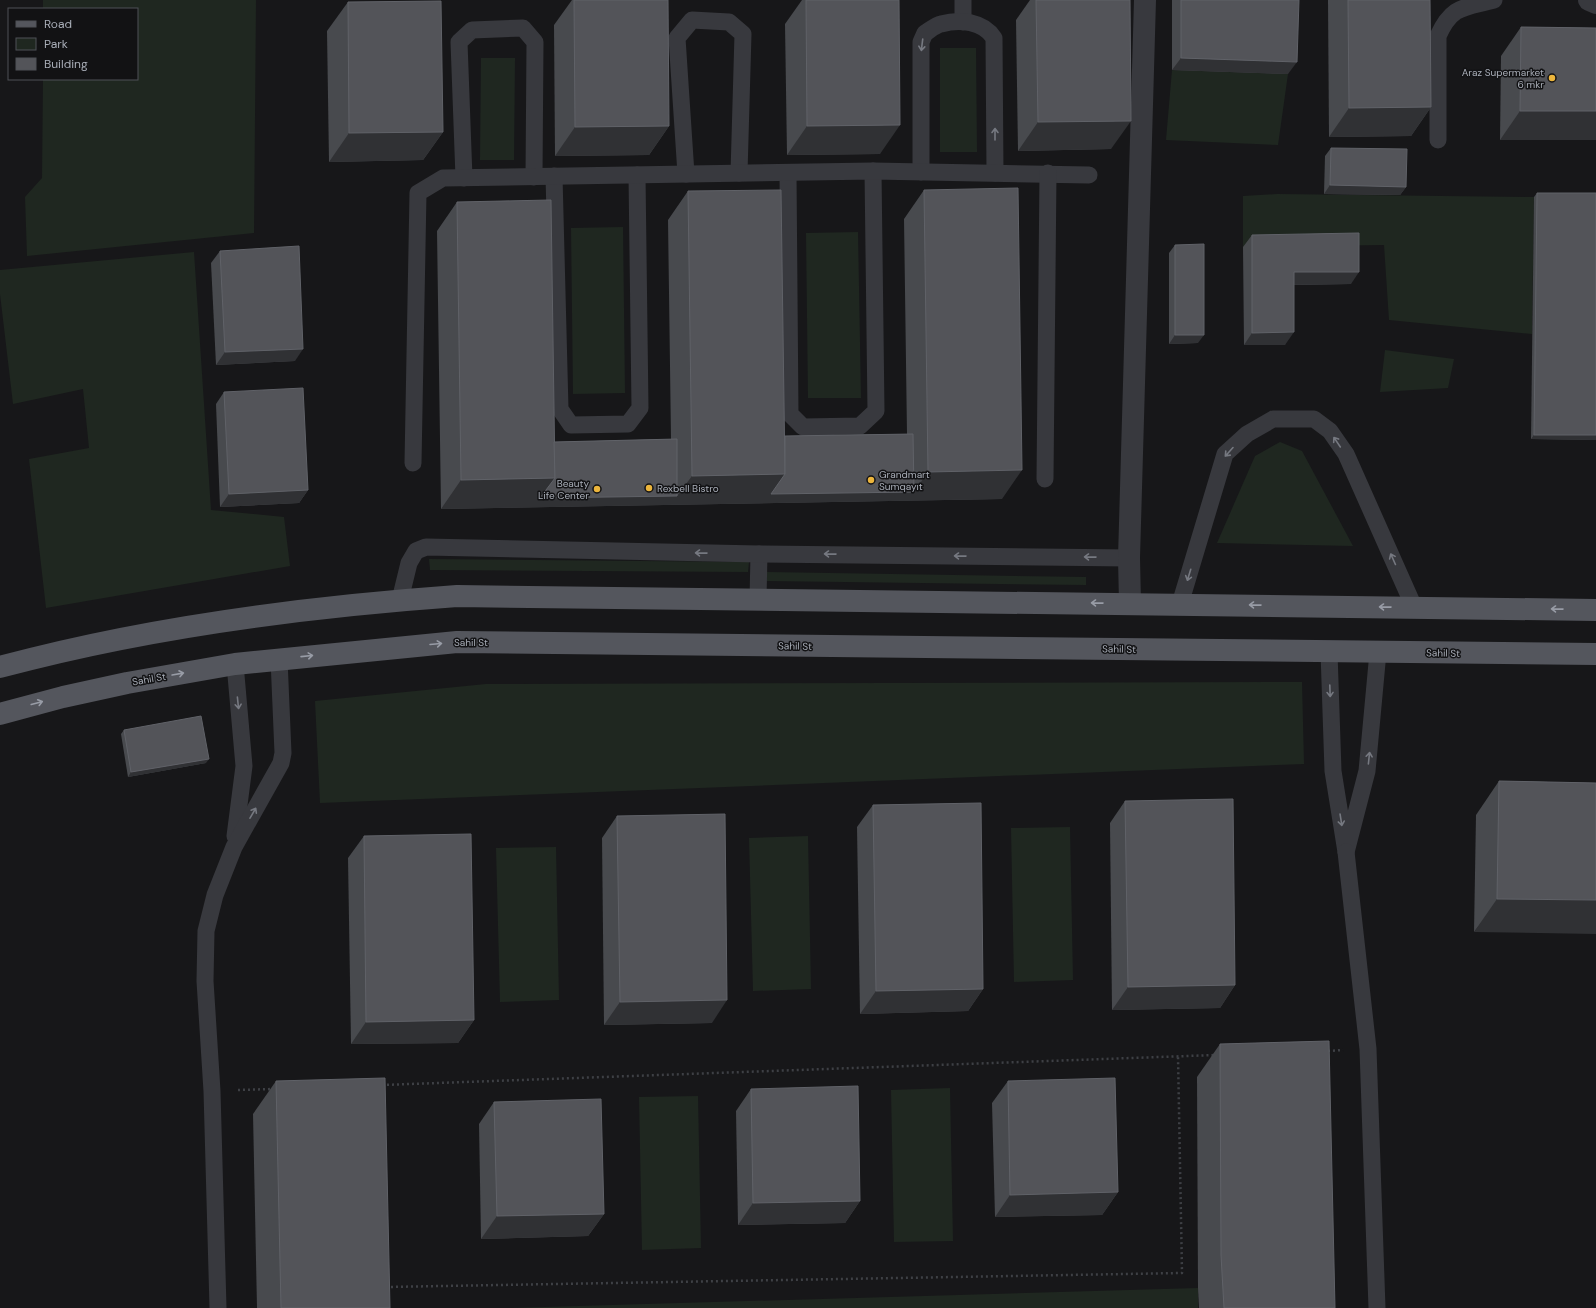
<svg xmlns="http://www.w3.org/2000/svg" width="1596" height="1308" viewBox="0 0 1596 1308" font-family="'DM Sans',sans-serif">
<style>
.green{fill:#1f2720}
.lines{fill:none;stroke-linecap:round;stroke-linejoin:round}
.path{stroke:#3e4045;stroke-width:2.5;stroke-dasharray:2 3;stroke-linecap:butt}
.service{stroke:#38393e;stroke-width:17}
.minor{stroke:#38393e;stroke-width:22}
.primary{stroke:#54565d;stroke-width:22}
.wall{fill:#484a4e}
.shaded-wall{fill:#303134}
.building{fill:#535459;stroke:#606268}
.oneway{stroke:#767981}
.oneway2{stroke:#989ca6}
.poi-dot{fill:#ecb53c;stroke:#121214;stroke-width:1.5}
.labels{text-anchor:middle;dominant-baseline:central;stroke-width:3;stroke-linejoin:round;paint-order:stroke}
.poi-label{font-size:10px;fill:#a9aeb8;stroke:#121214;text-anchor:end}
.street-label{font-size:10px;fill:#a9aeb8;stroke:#121214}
</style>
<rect width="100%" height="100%" fill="#171719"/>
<g class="green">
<path d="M43,0h213l-2,233 -227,23 -2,-59 17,-19 1,-99h94v-70h-94z"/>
<path d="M940,48h36l1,104h-37z"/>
<path d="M481,58h34l-1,102h-34z"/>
<path d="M1172,70l116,4 -10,71 -112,-5z"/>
<path d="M1277,194l257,3 -2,137 -143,-14 -5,-75 -141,2v-51z"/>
<path d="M623,227l2,166 -52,1 -2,-166z"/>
<path d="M858,232l3,166h-53l-2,-165z"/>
<path d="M194,252l17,258 73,7 6,49 -244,42 -17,-149 60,-11 -6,-59 -70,15 -13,-110v-24z"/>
<path d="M1385,350l69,9 -6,29 -68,4z"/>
<path d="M1280,442l22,9 51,95 -136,-3 38,-87z"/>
<path d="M429,559l320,3 -1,10 -318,-2z"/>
<path d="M767,572l319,5v8l-321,-4z"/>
<path d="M1302,682l2,82 -984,39 -5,-102 171,-17z"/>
<path d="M1070,827l3,153 -59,2 -3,-154z"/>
<path d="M808,836l3,153 -58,2 -4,-153z"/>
<path d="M556,847l3,153 -59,2 -4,-154z"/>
<path d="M950,1088l3,153 -59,1 -3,-152z"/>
<path d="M698,1096l3,152 -59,2 -3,-153z"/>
<path d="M1198,1288v20h-688z"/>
</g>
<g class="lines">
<g class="path">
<path d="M1328,1051l15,-1"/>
<path d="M382,1085l833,-30"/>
<path d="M238,1090l35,-1"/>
<path d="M386,1287l796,-14 -4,-217"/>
</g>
<g class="service">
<path d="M963,22v-22"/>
<path d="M1438,140v-104c14,-31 26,-28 56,-36"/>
<path d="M921,172v-130l4,-9c5,-3 11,-8 16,-9 19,-5 42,-3 53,14l1,135"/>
<path d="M788,173l2,241 13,13 57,-1 16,-15 -3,-240"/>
<path d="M686,174l-9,-136 15,-18 37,2 14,12 -4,139"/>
<path d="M554,176l6,233 11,16 57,-1 12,-16 -3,-233"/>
<path d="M464,178l-5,-136 13,-12 51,-2 12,14 -1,135"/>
<path d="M413,463l5,-270 25,-15 430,-7 216,4"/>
<path d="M1045,479l3,-306"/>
<path d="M758,599l1,-45"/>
<path d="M400,600l9,-37 7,-12 10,-4 333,7 370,4"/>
<path d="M1180,604l45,-150 22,-20 26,-15h41l16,12 16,23 68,153"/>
<path d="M1329,652l4,119 13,81 21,-81 11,-119"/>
<path d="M235,664l9,102 -9,70"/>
<path d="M1346,852l22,197 9,259"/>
<path d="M218,1308l-6,-217 -7,-110 1,-50 9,-36 19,-48 47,-84 2,-10 -4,-94"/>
</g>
<g class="minor">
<path d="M1589,0l7,3"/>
<path d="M1130,603l-1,-45 16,-558"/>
</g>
<g class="primary">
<path d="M0,667c148,-40 303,-60 457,-71l1139,14"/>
<path d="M0,714l63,-17 64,-14 108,-19 222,-22 1139,12"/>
</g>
</g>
<g class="wall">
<path d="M572,0h2l95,126 -20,29 -94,1 -1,-131z"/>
<path d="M802,0h97l-19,154 -93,1 -2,-131z"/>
<path d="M1030,0h100l-19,149 -93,2 -2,-131z"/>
<path d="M1172,0h127l-11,74 -116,-4z"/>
<path d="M1328,0h102l1,107 -20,29 -82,1z"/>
<path d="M348,2l95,130 -20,28 -94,2 -2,-131z"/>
<path d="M1521,27l75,1v112h-96l1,-84z"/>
<path d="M1331,148l75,39 -6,8 -76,-1 1,-38z"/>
<path d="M924,190l78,309 -561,10 -4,-278 20,-29 97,240 117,-3 -3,-219 20,-29 97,245 122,-2 -3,-215z"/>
<path d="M1537,193l59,247 -65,-1 3,-242z"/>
<path d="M1252,235l99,49 -57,1 -9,60h-41l-1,-98z"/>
<path d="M1175,245l23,98 -29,1v-91z"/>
<path d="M220,251l75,110 -79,4 -5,-102z"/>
<path d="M224,392l84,98 -9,13 -79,4 -4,-103z"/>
<path d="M124,730l82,33 -78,14 -7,-43z"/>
<path d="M1499,781l97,2 -122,149 2,-117z"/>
<path d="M1125,801l110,184 -15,23 -108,2 -2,-187z"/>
<path d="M873,805l110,184 -15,22 -108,3 -3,-187z"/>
<path d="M617,816l95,207 -108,2 -2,-187z"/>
<path d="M364,836l110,184 -16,23 -107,1 -3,-186z"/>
<path d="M1220,1044l115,264h-136l-1,-20 -1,-211z"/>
<path d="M276,1081l114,227h-133l-4,-194z"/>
<path d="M1008,1081l110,111 -16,23 -107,2 -3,-114z"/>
<path d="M751,1089l109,112 -15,22 -107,2 -2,-114z"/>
<path d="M494,1102l110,112 -16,22 -107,3 -2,-115z"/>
</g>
<g class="shaded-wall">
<path d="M1181,58l116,4 -9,12 -116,-4z"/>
<path d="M1431,107l-20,29 -82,1 20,-29z"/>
<path d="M1520,111h76v29h-96z"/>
<path d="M1131,121l-20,28 -93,2 20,-29z"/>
<path d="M900,125l-20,29 -93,1 20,-29z"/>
<path d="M669,126l-20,29 -94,1 20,-29z"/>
<path d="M443,132l-20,28 -94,2 20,-29z"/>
<path d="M1330,185l76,2 -6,8 -76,-1z"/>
<path d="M1294,272h65l-8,12 -66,1z"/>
<path d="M1294,332l-9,13h-41l8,-12z"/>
<path d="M1175,335h29l-6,8 -29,1z"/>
<path d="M303,349l-8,12 -79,4 9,-13z"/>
<path d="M1534,435h62v5l-65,-1z"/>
<path d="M1022,470l-20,29 -561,10 20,-29 94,-2 122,18 15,-20 93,-2 129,18 14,-20z"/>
<path d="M308,490l-9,13 -79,4 9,-13z"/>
<path d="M209,759l-3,4 -78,14 3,-5z"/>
<path d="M1497,899l99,1v34l-122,-2z"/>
<path d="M1235,985l-15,23 -108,2 16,-23z"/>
<path d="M983,989l-15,22 -108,3 16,-23z"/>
<path d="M727,1000l-15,23 -108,2 16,-23z"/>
<path d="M474,1020l-16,23 -107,1 15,-22z"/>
<path d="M1118,1192l-16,23 -107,2 15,-22z"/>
<path d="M860,1201l-15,22 -107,2 15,-22z"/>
<path d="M604,1214l-16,22 -107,3 16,-23z"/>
</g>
<g class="building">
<path d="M574,0h94l1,126 -94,1z"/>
<path d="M806,0h93l1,125 -93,1z"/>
<path d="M1036,0h94l1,121 -93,1z"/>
<path d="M1181,0h118l-2,62 -116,-4z"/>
<path d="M1348,0h82l1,107 -82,1z"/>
<path d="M441,1l2,131 -94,1 -1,-131z"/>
<path d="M1521,27l75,1v83h-76z"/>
<path d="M1331,148l76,1 -1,38 -76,-2z"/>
<path d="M1018,188l4,282 -94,2 -4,-282z"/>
<path d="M781,190l4,284 -93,2 -4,-285z"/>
<path d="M1537,193h59v242h-62z"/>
<path d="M551,200l4,278 -94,2 -4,-278z"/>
<path d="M1359,233v39h-65v60l-42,1v-98z"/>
<path d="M1204,244v91h-29v-90z"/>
<path d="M299,246l4,103 -78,3 -5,-101z"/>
<path d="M303,388l5,102 -79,4 -5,-102z"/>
<path d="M913,434l1,58 -143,2 14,-20v-38z"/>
<path d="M677,439v57l-137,2 15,-20 -1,-36z"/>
<path d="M201,716l8,43 -78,13 -7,-42z"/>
<path d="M1499,781l97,2v117l-99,-1z"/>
<path d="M1233,799l2,186 -107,2 -3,-186z"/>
<path d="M981,803l2,186 -107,2 -3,-186z"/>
<path d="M725,814l2,186 -107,2 -3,-186z"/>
<path d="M471,834l3,186 -108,2 -2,-186z"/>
<path d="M1329,1041l6,267h-111l-3,-53 -1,-211z"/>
<path d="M385,1078l5,230h-109l-5,-227z"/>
<path d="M1115,1078l3,114 -108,3 -2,-114z"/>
<path d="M858,1086l2,115 -107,2 -2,-114z"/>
<path d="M601,1099l3,115 -107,2 -3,-114z"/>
</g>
<defs><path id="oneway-shaft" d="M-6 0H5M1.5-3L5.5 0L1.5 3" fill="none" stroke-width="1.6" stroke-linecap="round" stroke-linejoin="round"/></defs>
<g class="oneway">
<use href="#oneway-shaft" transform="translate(922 45) rotate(97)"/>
<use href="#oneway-shaft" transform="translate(995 134) rotate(-90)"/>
<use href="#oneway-shaft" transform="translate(1337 442) rotate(-124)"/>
<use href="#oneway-shaft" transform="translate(1229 452) rotate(132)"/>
<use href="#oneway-shaft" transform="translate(701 553) rotate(-179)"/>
<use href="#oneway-shaft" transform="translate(830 554) rotate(-179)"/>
<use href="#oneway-shaft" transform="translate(960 556) rotate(-179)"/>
<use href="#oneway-shaft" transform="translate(1090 557) rotate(-179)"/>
<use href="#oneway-shaft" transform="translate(1393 559) rotate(-114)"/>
<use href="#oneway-shaft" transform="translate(1189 575) rotate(107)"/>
<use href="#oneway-shaft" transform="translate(1330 691) rotate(88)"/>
<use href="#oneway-shaft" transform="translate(238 703) rotate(84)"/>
<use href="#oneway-shaft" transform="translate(1369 758) rotate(-84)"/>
<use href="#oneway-shaft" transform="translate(253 813) rotate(-60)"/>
<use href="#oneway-shaft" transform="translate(1341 820) rotate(81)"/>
</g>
<g class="oneway2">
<use href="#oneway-shaft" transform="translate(1097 603) rotate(-179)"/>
<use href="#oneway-shaft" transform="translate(1255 605) rotate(-179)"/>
<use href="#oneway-shaft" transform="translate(1385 607) rotate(-179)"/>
<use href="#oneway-shaft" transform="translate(1557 609) rotate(-179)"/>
<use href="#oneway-shaft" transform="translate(436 644) rotate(-5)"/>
<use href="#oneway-shaft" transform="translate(307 656) rotate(-6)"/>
<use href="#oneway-shaft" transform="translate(178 674) rotate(-10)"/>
<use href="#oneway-shaft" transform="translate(37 703) rotate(-15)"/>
</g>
<g class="poi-dot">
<circle cx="1552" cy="78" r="4"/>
<circle cx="871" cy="480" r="4"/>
<circle cx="649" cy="488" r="4"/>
<circle cx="597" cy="489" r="4"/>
</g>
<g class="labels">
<g class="poi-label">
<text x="1544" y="72">Araz Supermarket<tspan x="1544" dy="12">6 mkr</tspan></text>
<text x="879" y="474" text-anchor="start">Grandmart<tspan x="879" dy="12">Sumqayıt</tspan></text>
<text x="589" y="483">Beauty<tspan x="589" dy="12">Life Center</tspan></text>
<text x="657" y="488" text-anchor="start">Rexbell Bistro</text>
</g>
<g class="street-label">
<text x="471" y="642">Sahil St</text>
<text transform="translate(795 646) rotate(1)">Sahil St</text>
<text transform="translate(1119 649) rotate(1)">Sahil St</text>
<text transform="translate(1443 653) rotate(1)">Sahil St</text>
<text transform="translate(149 679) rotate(-10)">Sahil St</text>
</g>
</g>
<rect x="8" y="8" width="130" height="72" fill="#121214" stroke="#4e5056"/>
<rect x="16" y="21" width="20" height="6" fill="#54565d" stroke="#4e5056"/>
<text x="44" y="28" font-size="12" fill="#a9aeb8">Road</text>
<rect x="16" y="38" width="20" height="12" fill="#1f2720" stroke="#4e5056"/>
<text x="44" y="48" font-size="12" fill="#a9aeb8">Park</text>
<rect x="16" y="58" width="20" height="12" fill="#535459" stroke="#4e5056"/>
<text x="44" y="68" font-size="12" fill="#a9aeb8">Building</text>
</svg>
